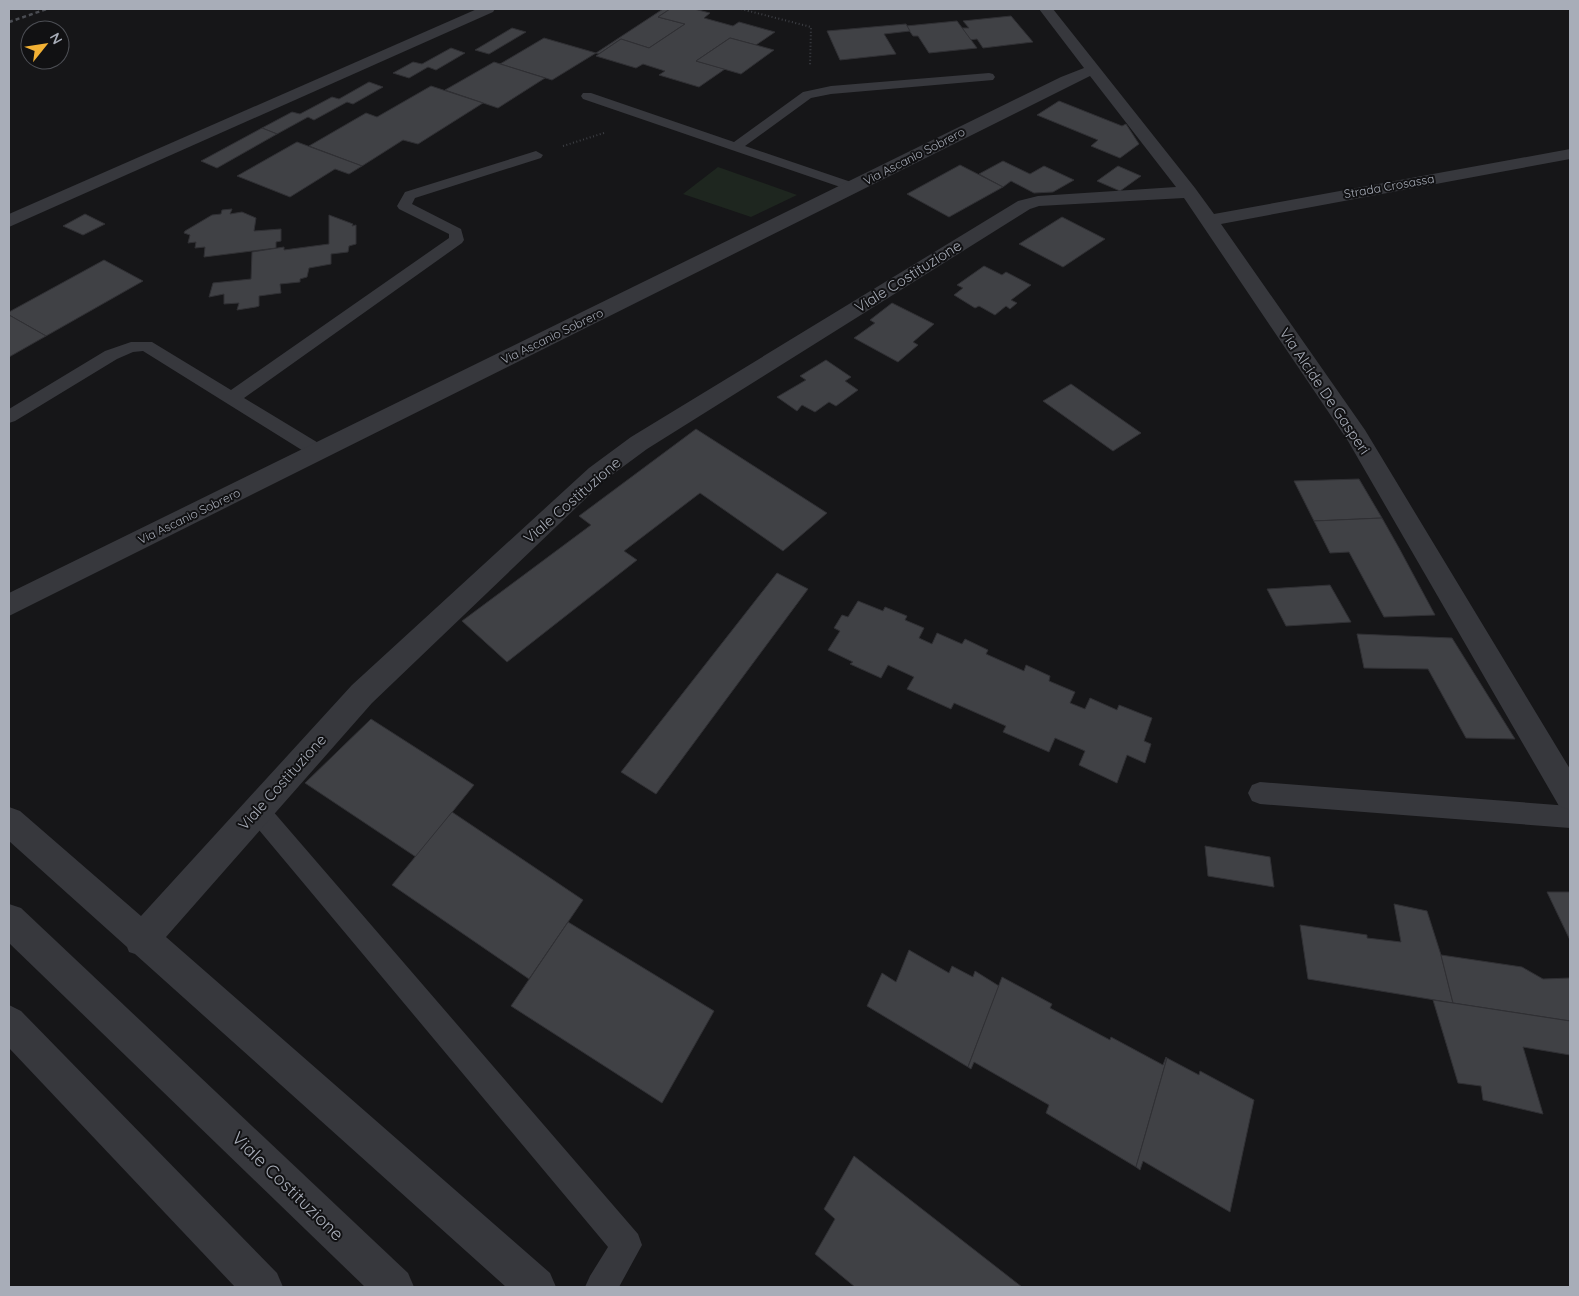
<svg xmlns="http://www.w3.org/2000/svg" width="1579" height="1296" viewBox="0 0 1579 1296" font-family="Quicksand,sans-serif">
<style>
.green{fill:#1e261f}
.building{fill:#404145;stroke:#303034}
.lines{fill:none;stroke-linecap:round;stroke-linejoin:round}
.path{stroke:#3d3f44;stroke-width:2;stroke-dasharray:1 2.5;stroke-linecap:butt}
.service{fill:#37383d;fill-rule:evenodd}
.minor{fill:#37383d;fill-rule:evenodd}
.tertiary{fill:#37383d;fill-rule:evenodd}
.rail{stroke:#4a4c52;stroke-width:2.5;stroke-dasharray:4 3;stroke-linecap:butt}
.labels{text-anchor:middle;dominant-baseline:central;stroke-width:4;stroke-linejoin:round;paint-order:stroke}
.far-street-label{font-size:12px;fill:#a8adb8;stroke:#111113}
.street-label{font-size:15px;fill:#a8adb8;stroke:#111113}
.near-street-label{font-size:18px;fill:#a8adb8;stroke:#111113}
</style>
<rect width="100%" height="100%" fill="#161618"/>
<path class="green" d="M718,167l79,28 -46,22 -68,-23z"/>
<g class="building">
<path d="M663,9h7l-12,8 27,7 -36,24 -28,-9 -22,15 -3,-1z"/>
<path d="M670,9h24l16,4 -6,5 29,8 6,-4 36,10 -19,13 -26,-7 -34,23 29,8 -26,18 -40,-12 6,-4 -22,-7 -7,4 -40,-12 25,-17 28,9 36,-24 -27,-7z"/>
<path d="M1011,16l22,26 -50,6 -6,-9 -7,1 -8,-12h7l-6,-7z"/>
<path d="M957,21l20,27 -48,5 -11,-17h-5l-7,-10z"/>
<path d="M906,24l4,7 -26,3 12,20 -56,6 -13,-29z"/>
<path d="M512,28l14,4 -37,22 -14,-4z"/>
<path d="M544,38l52,15 -44,27 -52,-16z"/>
<path d="M730,38l26,7 18,5 -33,24 -45,-13z"/>
<path d="M451,48l14,5 -29,17 -8,-3 -19,11 -16,-5 20,-11 9,2z"/>
<path d="M494,62l51,16 -47,30 -53,-18z"/>
<path d="M369,82l14,5 -30,17 -6,-2 -33,18 -6,-3 -31,17 -15,-6 30,-16 8,2 32,-17 7,2z"/>
<path d="M431,86l52,17 -65,41 -15,-4 -41,26 -53,-20 57,-33 11,4z"/>
<path d="M1059,101l63,25 4,-2 13,20 -19,14 -29,-12 7,-6 -61,-25z"/>
<path d="M262,128l15,6 -60,34 -16,-7z"/>
<path d="M297,142l65,24 -13,8 -14,-5 -45,28 -53,-21z"/>
<path d="M1003,161l27,13 14,-8 30,14 -21,12 -19,1 -23,-12 -8,6 -24,-13z"/>
<path d="M960,165l43,22 -54,30 -42,-23z"/>
<path d="M1118,166l23,10 -21,15 -23,-10z"/>
<path d="M232,209l-2,5 12,-2 14,6 -2,13 27,-2v12l-5,1v6l-72,9 1,-10 -10,1 1,-6 -8,1 2,-8 -6,-2 1,-2 27,-16 9,-1 1,-4z"/>
<path d="M85,214l20,10 -22,11 -20,-9z"/>
<path d="M329,215l24,9 -1,2 4,-1v19l-7,2 -1,6 -17,2v10l-22,4 -2,9 -7,2v3l-20,2 1,9 -22,3v10l-3,1 -19,3 2,-7 -15,1v-10l-15,3 4,-14 38,-4 1,-27 32,-5v3l45,-6z"/>
<path d="M1062,217l43,22 -42,28 -44,-23z"/>
<path d="M104,260l39,21 -97,55 -37,-21v-3z"/>
<path d="M984,266l18,9 4,-3 25,13 -20,15 6,3 -7,6 -4,-3 -11,9 -16,-9 -4,2 -21,-13 9,-7 -6,-3z"/>
<path d="M892,303l42,21 -21,18 5,3 -20,17 -44,-24 21,-15 -5,-3z"/>
<path d="M9,315l37,21 -37,21z"/>
<path d="M826,360l25,17 -6,4 13,9 -22,16 -7,-4 -14,10 -13,-7 -5,6 -20,-14 29,-17 -6,-4z"/>
<path d="M1071,384l70,49 -28,18 -70,-50z"/>
<path d="M696,429l131,84 -44,38 -83,-58 -76,58 13,9 -130,102 -45,-41 129,-96 -12,-9z"/>
<path d="M1359,479l23,39 -68,3 -20,-40z"/>
<path d="M1382,518l17,30 36,67 -51,2 -35,-65 -19,1 -16,-32z"/>
<path d="M777,573l31,16 -152,205 -35,-22z"/>
<path d="M1330,585l21,37 -65,4 -19,-37z"/>
<path d="M858,601l25,10 2,-4 22,9 -2,4 19,8 -5,10 13,6 5,-11 25,11 3,-5 23,11 -2,4 38,17 2,-6 24,11 -1,5 26,11 -5,11 15,6 5,-11 27,12 2,-5 33,13 -8,23 7,3 -6,19 -18,-8 -10,28 -38,-18 6,-14 -30,-13 -6,14 -46,-20 3,-6 -52,-23 -3,6 -44,-20 7,-12 -26,-12 -7,13 -31,-14 3,-2 -25,-12 12,-19 -6,-3 8,-13 6,2z"/>
<path d="M1357,634l95,4 63,101 -49,-1 -38,-69 -64,-1z"/>
<path d="M371,719l103,66 -58,72 -111,-74z"/>
<path d="M452,812l131,88 -54,79 -137,-94z"/>
<path d="M1205,846l65,11 4,30 -66,-11z"/>
<path d="M1547,892h23v48z"/>
<path d="M1394,904l33,7 14,44 12,48 -145,-24 -8,-54 67,10v3l34,4z"/>
<path d="M568,922l146,89 -52,92 -151,-97z"/>
<path d="M909,950l40,23 3,-7 21,11 2,-6 24,15 -31,81 -101,-61 15,-33 14,9z"/>
<path d="M1441,955l81,12 21,12 27,-1v43l-117,-18z"/>
<path d="M1002,977l50,27 -2,4 60,32 1,-3 52,28 3,-8 1,1 -31,109 -90,-54 3,-8 -75,-43 -3,7 -3,-2z"/>
<path d="M1433,1000l137,21v34l-47,-8 20,67 -60,-14 -2,-14 -23,-3z"/>
<path d="M1167,1058l32,17 1,-4 54,29 -24,112 -87,-51 -3,9 -4,-3z"/>
<path d="M854,1156l168,131h-167l-40,-33 20,-35 -11,-10z"/>
</g>
<g class="lines">
<g class="path">
<path d="M741,9l70,18 -1,39"/>
<path d="M563,146l41,-13"/>
</g>
<g class="service">
<path d="M989,73l4,1 2,3 -2,3 -162,14 -20,4 -66,48 112,38 2,3 -7,4 -269,-92 -2,-3 2,-3h8l143,49 69,-50 28,-6z"/>
<path d="M536,151l7,4 -2,3 -126,40 -3,6 49,25 3,11 -2,3 -218,155 81,49 3,5 -3,5 -6,1 -6,-1 -170,-106 -10,1 -16,7 -102,62 -6,2v-14l96,-58 26,-9h21l79,48 218,-152v-4l-50,-25 -2,-3 8,-14z"/>
<path d="M1260,782l310,24v22l-310,-24 -8,-3 -4,-8 4,-8z"/>
<path d="M257,799l8,3 373,432 4,11 -23,42h-34l5,-11 18,-29 -359,-429 -4,-8 4,-8z"/>
</g>
<g class="minor">
<path d="M477,9h18l-2,3 -484,215v-13z"/>
<path d="M1039,9h14l142,179 19,26 356,-65v10l-349,65 144,206 205,339v41l-11,-4 -211,-365 -164,-243 -145,8 -9,3 -383,240 -42,31 -233,223 -206,234 384,336 6,14h-50l-371,-333 -6,-2 -2,-5 -118,-106v-34l11,4 121,105 211,-231 237,-217 42,-31 387,-236 20,-5 138,-9 -86,-111 -1081,540v-23l1052,-516 23,-9z"/>
<path d="M9,1005l12,6 256,262 6,14h-48l-226,-239z"/>
</g>
<path class="tertiary" d="M9,904l12,4 387,365 6,14h-49l-356,-344z"/>
<path class="rail" d="M9,22l38,-13"/>
</g>
<g class="labels">
<g class="far-street-label">
<text transform="translate(914 156) rotate(-27)">Via Ascanio Sobrero</text>
<text transform="translate(1389 186) rotate(-10)">Strada Crosassa</text>
<text transform="translate(552 336) rotate(-26)">Via Ascanio Sobrero</text>
<text transform="translate(189 516) rotate(-26)">Via Ascanio Sobrero</text>
</g>
<g class="street-label">
<text transform="translate(908 276) rotate(-32)">Viale Costituzione</text>
<text transform="translate(1325 391) rotate(56)">Via Alcide De Gasperi</text>
<text transform="translate(572 500) rotate(-41)">Viale Costituzione</text>
<text transform="translate(282 782) rotate(-48)">Viale Costituzione</text>
</g>
<g class="near-street-label">
<text transform="translate(288 1186) rotate(44)">Viale Costituzione</text>
</g>
</g>
<rect width="1579" height="1296" fill="none" stroke="#a8adb8" stroke-width="20"/>
<g transform="translate(45 45) rotate(60)"><circle r="24" fill="#111113" stroke="#4d4f55"/>
<path d="M0-4L9 19L0 12L-9 19Z" fill="#f2b134"/>
<text y="-8" font-size="14" font-weight="bold" text-anchor="middle" fill="#a8adb8">N</text>
</g>
</svg>
